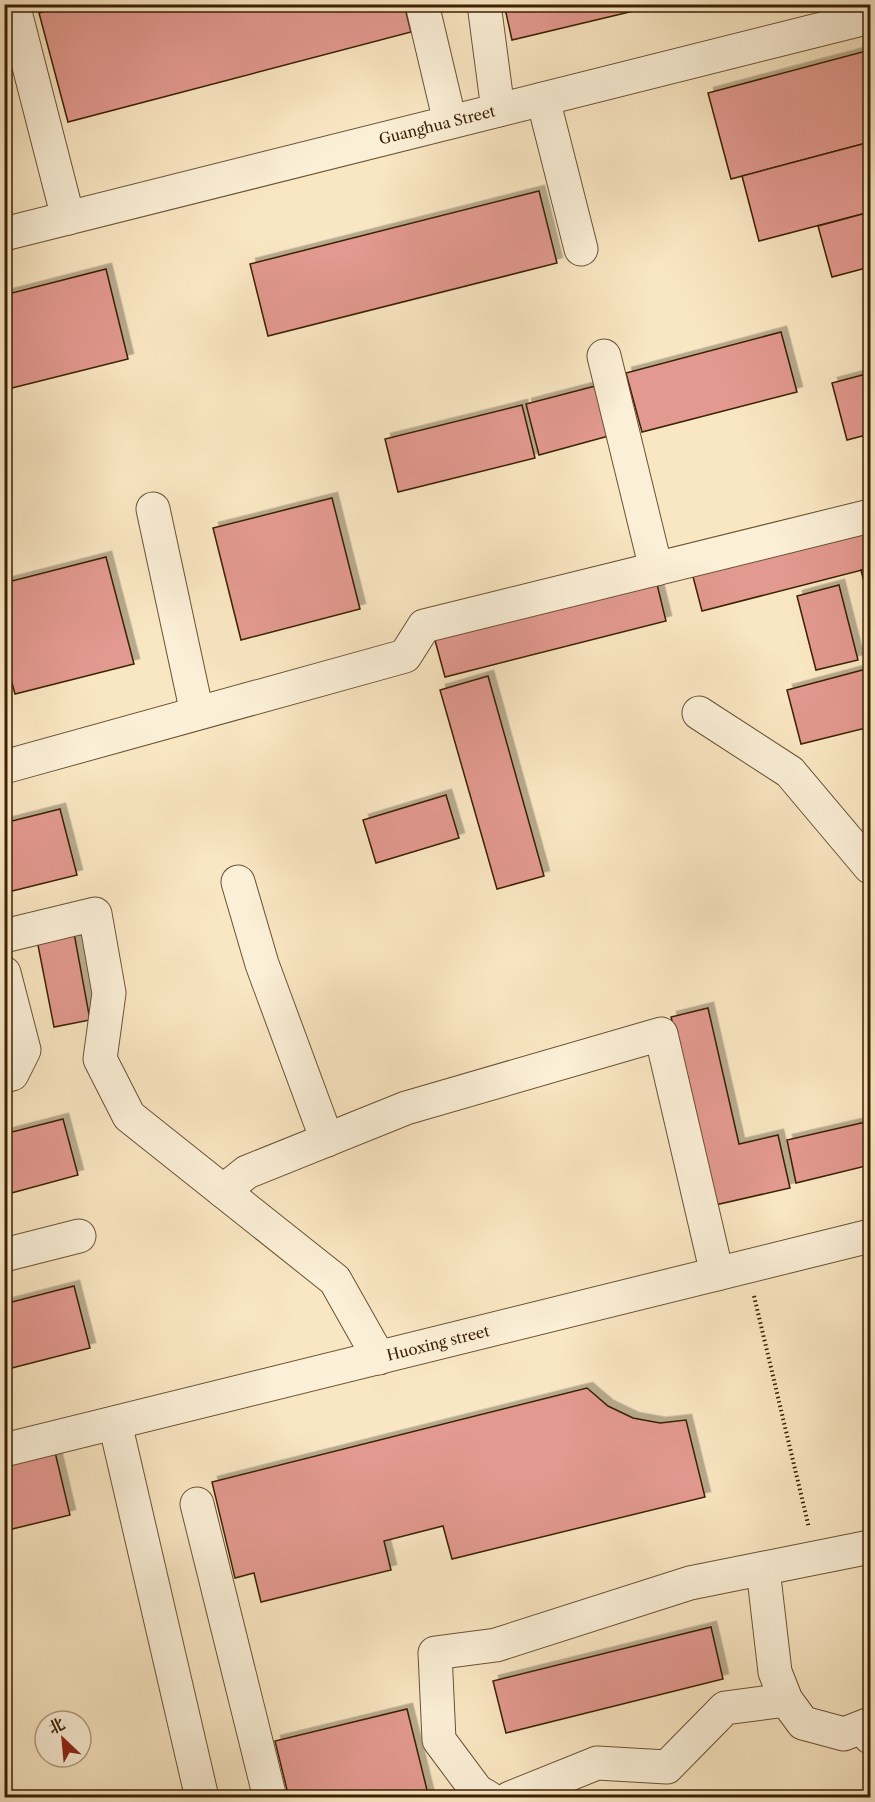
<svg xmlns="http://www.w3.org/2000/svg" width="875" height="1802" viewBox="0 0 875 1802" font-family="'Libre Caslon Text','Noto Serif SC',serif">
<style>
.building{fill:#e2998f;stroke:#3b2103;stroke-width:1.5;filter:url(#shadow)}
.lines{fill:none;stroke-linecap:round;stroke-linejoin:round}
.minor-casing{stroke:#6a5233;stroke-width:35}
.path{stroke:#3b2103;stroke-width:4;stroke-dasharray:1.5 3;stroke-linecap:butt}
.minor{stroke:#fbefd7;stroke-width:33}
.labels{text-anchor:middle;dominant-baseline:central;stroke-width:6;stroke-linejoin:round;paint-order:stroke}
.street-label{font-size:15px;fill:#3b2103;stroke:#fbefd7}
</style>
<defs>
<filter id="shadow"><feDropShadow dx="5.5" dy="-5.5" stdDeviation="0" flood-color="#0004"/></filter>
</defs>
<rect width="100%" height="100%" fill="#f9e6c2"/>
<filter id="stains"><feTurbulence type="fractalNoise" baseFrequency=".00333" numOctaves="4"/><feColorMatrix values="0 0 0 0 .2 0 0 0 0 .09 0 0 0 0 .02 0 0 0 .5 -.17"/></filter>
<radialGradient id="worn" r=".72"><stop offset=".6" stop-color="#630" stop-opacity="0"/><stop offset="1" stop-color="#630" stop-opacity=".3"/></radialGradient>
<g class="building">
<path d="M71,4h333l7,28 -343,90 -29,-109z"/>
<path d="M504,4h159l-151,36z"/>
<path d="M870,50v92l-139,37 -23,-86z"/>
<path d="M870,142v70l-111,29 -17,-65z"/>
<path d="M539,191l18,72 -289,73 -18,-72z"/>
<path d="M870,212v55l-38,10 -14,-51z"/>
<path d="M106,269l22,90 -124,31v-95z"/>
<path d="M781,332l16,60 -155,40 -16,-59z"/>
<path d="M870,373v61l-23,6 -15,-57z"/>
<path d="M603,384l13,50 -77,21 -13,-51z"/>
<path d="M522,405l13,53 -137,34 -13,-53z"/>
<path d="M332,498l28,111 -119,31 -28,-112z"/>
<path d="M870,523v45l-168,43 -11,-42z"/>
<path d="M106,557l28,107 -119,30 -11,-40v-71z"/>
<path d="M870,568v38l-9,-36z"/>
<path d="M655,576l11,45 -221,56 -12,-44z"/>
<path d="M839,585l19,75 -42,10 -19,-74z"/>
<path d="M870,668v59l-69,17 -14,-54z"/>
<path d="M488,676l56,200 -47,13 -57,-199z"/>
<path d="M446,795l13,43 -83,25 -13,-43z"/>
<path d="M60,809l17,66 -73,18v-70z"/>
<path d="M74,933l16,87 -36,7 -17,-87z"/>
<path d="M708,1008l31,136 39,-9 12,53 -75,17 -44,-188z"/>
<path d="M63,1119l15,56 -74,20v-61z"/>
<path d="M870,1121v44l-74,18 -9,-43z"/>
<path d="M74,1286l16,62 -86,22v-66z"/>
<path d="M587,1388l21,18 25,12 27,5 26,-3 19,77 -253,62 -9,-33 -59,15 7,29 -130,32 -7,-29 -19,5 -23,-96z"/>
<path d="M55,1452l15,63 -66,16v-67z"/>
<path d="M711,1627l12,52 -217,54 -13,-52z"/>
<path d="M407,1709l22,89h-140l-14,-57z"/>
</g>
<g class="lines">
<defs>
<g id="minor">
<path d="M13,4l55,214"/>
<path d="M422,4l28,118"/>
<path d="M484,4l14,106"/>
<path d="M543,99l38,150"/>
<path d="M4,234l866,-217"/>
<path d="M604,356l52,213"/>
<path d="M153,509l44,204"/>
<path d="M699,713l91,59 80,95"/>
<path d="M4,767l401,-111 19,-30 446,-110"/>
<path d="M238,882l24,82 65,176"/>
<path d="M4,936l91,-22 14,79 -9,66 29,57 206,164 44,78"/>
<path d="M4,973l20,77 -12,24 -8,2"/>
<path d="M223,1191l24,-19 159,-64 255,-74 56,240"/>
<path d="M4,1255l75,-19"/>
<path d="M115,1423l87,375"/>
<path d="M4,1450l866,-214"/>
<path d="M197,1504l73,294"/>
<path d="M763,1569l12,103 11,28"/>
<path d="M489,1798l-12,-7 -38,-51 -4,-87 61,-8 194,-62 180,-36"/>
<path d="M510,1798l87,-35 70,4 58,-59 61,-8 17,23 41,11 23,-9 3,12"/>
</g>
</defs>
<use href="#minor" class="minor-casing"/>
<path class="path" d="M754,1296l55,232"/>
<use href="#minor" class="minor"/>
</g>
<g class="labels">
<g class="street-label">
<text transform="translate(437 125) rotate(-14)">Guanghua Street</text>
<text transform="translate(438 1343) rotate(-14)">Huoxing street</text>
</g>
</g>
<rect width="875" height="1802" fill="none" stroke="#f9e6c2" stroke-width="24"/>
<rect x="6" y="6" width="863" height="1790" fill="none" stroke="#3b2103" stroke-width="3"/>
<rect x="12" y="12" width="851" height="1778" fill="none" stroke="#3b2103" stroke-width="1.5"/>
<g transform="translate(63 1739) rotate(334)"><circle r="28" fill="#fbefd7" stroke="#ae9d82" stroke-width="1.5"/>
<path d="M0-4.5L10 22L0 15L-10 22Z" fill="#8f2418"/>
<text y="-9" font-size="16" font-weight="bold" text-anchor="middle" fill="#3b2103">北</text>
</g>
<rect width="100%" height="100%" filter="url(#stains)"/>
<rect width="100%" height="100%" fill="url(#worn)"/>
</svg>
